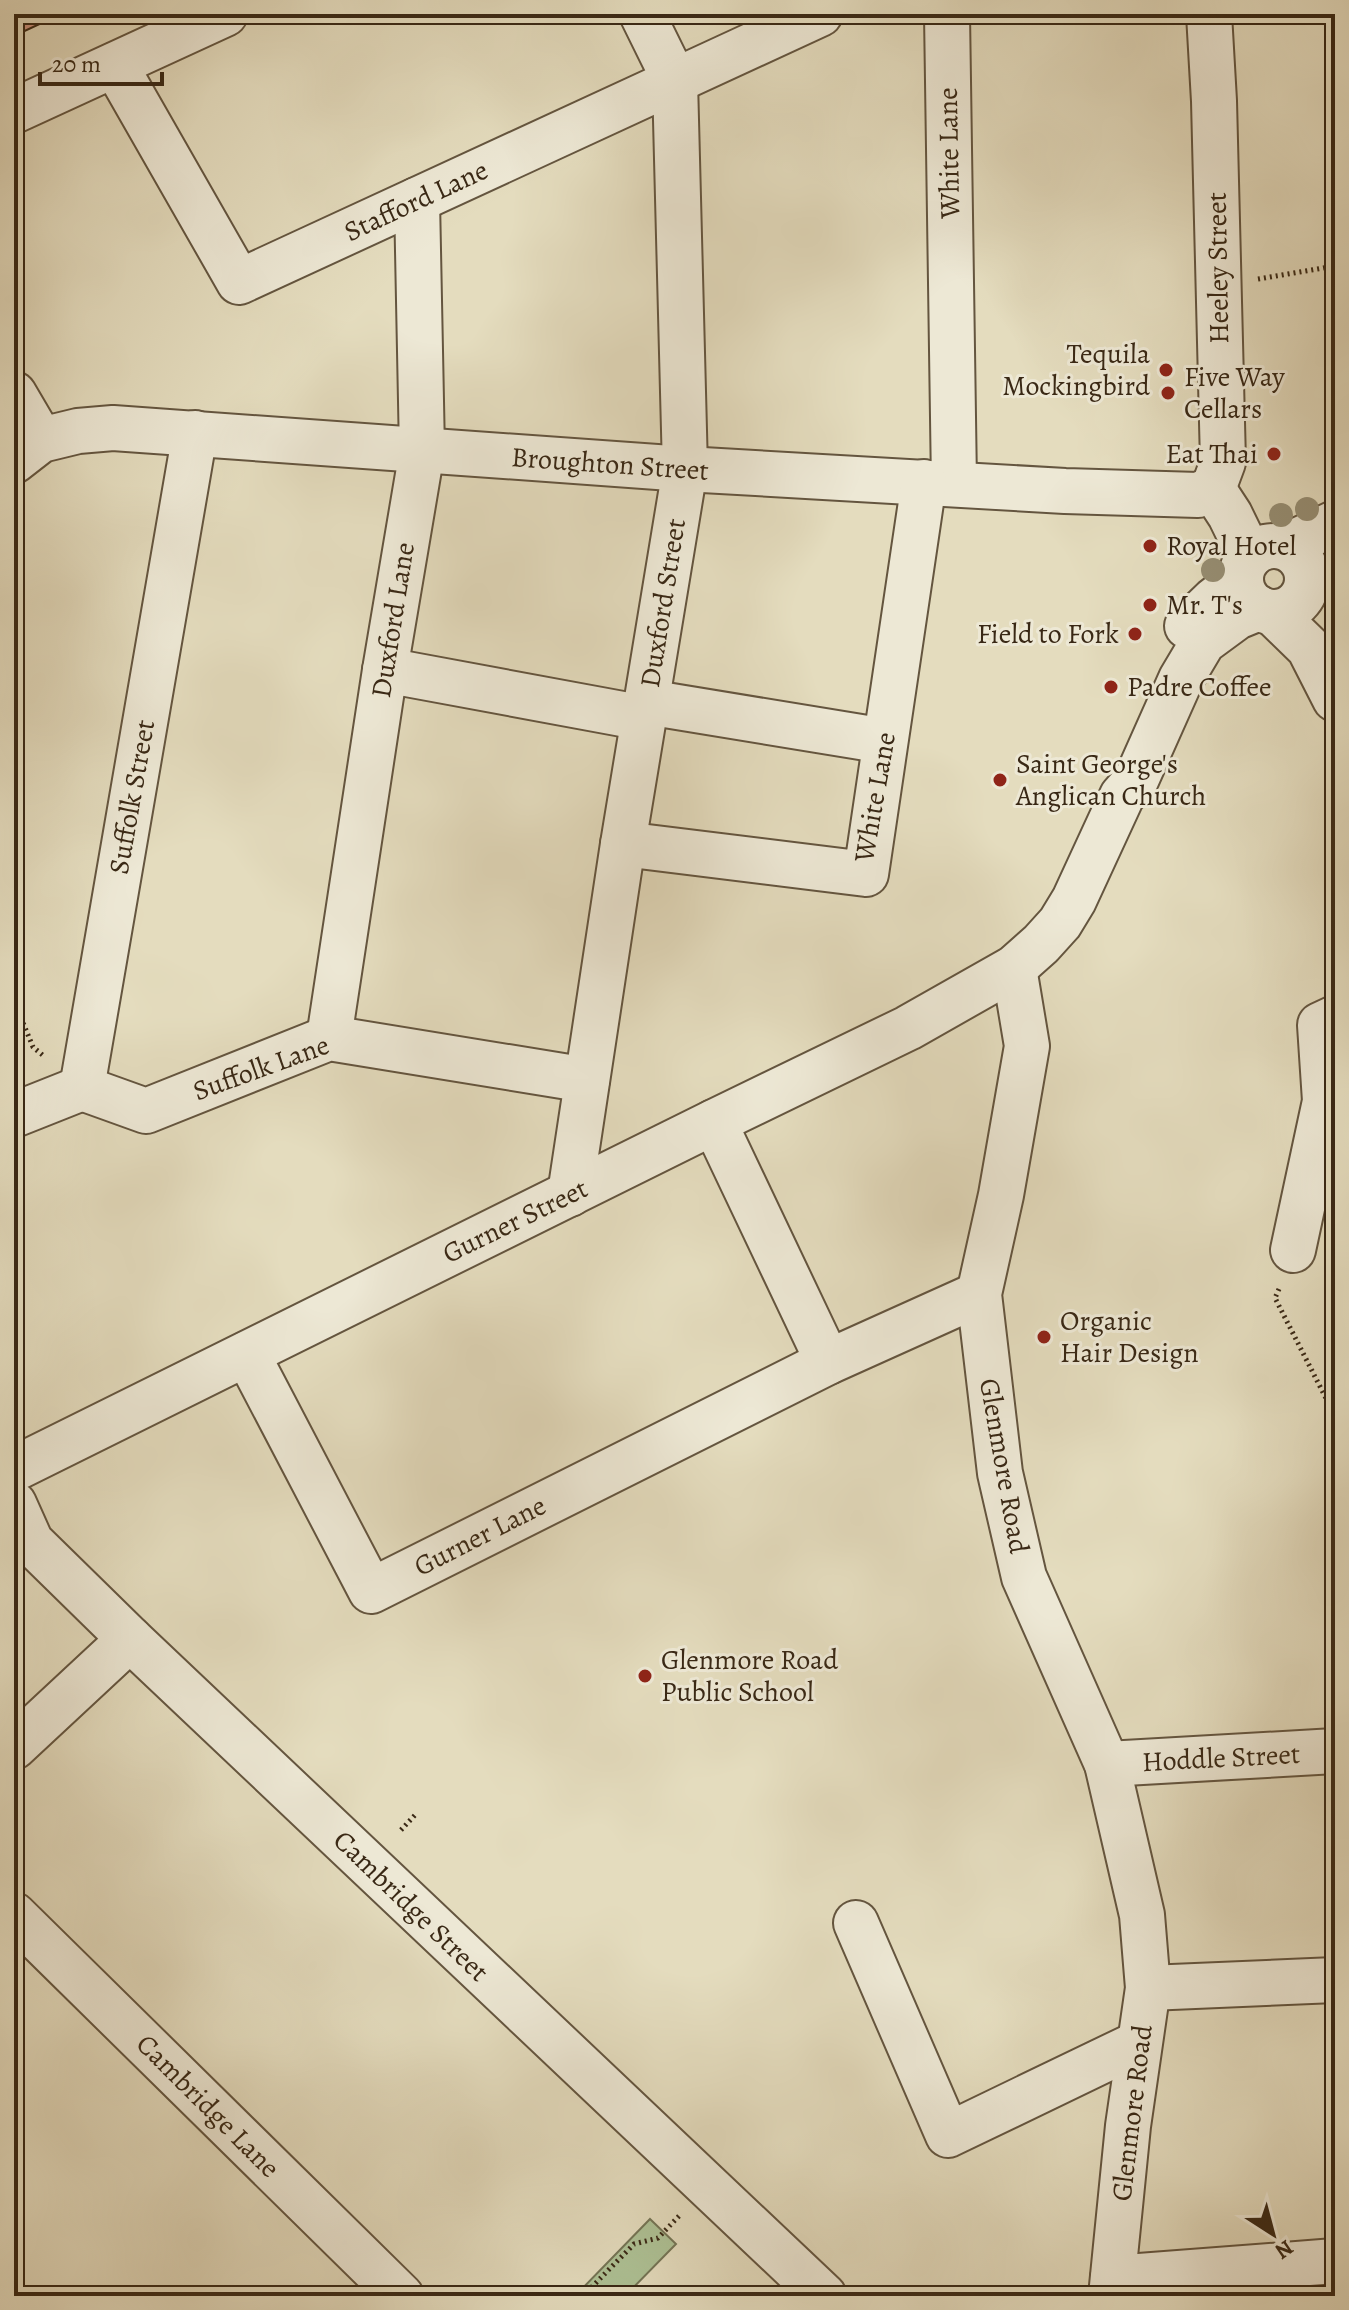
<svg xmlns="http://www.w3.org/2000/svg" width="1349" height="2310" viewBox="0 0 1349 2310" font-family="Alegreya,serif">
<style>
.green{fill:#aec296;stroke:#747556;stroke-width:2}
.building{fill:#d09683;stroke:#392815;stroke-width:2}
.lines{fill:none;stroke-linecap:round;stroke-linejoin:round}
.minor-casing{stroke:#64553f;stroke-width:48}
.path{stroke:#392815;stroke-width:5;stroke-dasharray:2 4;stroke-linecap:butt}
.minor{stroke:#ede8d5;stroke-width:44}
.tree{fill:#968e73}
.poi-dot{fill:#8f2418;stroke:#ede8d5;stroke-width:3}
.labels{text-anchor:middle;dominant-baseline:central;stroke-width:6;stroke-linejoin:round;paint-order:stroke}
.street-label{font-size:28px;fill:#392815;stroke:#ede8d5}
.poi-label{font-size:28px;fill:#392815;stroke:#ede8d5;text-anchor:start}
</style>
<rect width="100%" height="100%" fill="#e4dcbe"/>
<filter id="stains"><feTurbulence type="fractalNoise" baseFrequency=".0025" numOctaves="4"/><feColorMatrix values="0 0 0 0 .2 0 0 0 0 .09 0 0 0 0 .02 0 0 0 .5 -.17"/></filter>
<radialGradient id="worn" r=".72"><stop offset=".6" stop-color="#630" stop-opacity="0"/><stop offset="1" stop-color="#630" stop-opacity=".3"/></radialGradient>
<path class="green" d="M650,2219l26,25 -51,52h-50z"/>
<path class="building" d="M14,14h47l-47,22z"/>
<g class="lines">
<defs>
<g id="minor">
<path d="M947,14l7,470"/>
<path d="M1209,14l5,87 9,361 -10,27"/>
<path d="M115,65l124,217 581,-268"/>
<path d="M14,111l211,-97"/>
<path d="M14,394l27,46"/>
<path d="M14,461l27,-21 37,-9 35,-3 572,41 380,22 133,4 15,-6"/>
<path d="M1213,489l17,26 20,41"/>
<circle cx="1274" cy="579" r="33"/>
<path d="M1284,547l51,-24"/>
<path d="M1272,612l37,36 26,51"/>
<path d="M1187,626l27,-26 27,-21"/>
<path d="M385,670l259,48"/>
<path d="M647,702l238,39"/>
<path d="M623,844l243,30 58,-392"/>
<path d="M1014,968l13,78 -26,149 -22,99 21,179 24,104 83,187 35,151 6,73 -20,138 -17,170"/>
<path d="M329,1038l56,-368 37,-219 -5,-251"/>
<path d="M82,1088l113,-655"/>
<path d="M82,1088l64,23 183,-73 258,42"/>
<path d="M14,1115l68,-27"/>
<path d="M714,1122l114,240"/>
<path d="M570,1194l53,-350 62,-375 -10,-388 -33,-67"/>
<path d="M1293,1250l32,-149 -5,-76 15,-7"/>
<path d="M247,1354l124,237 457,-229 151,-68"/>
<path d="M14,1469l700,-347 194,-94 106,-60 27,-24 19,-21 14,-23 48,-104 14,-16 45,-101 22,-37 34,-25 22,-9"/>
<path d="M14,1504l17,38 99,97 694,657"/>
<path d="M14,1747l116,-108"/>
<path d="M1107,1764l228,-13"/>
<path d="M14,1915l387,381"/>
<path d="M856,1923l92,212 191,-92"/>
<path d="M1148,1988l187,-8"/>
<path d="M1113,2278l222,-17"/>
</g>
</defs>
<use href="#minor" class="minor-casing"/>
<g class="path">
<path d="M1258,279l77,-13"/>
<path d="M14,1001l19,46 12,10"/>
<path d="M1279,1289l-4,9 60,118"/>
<path d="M401,1830l15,-16"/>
<path d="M583,2296l51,-52 24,-6 21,-22"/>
</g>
<use href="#minor" class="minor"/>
</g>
<g class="tree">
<circle cx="1307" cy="509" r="12"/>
<circle cx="1281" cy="515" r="12"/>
<circle cx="1213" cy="570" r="12"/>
</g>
<g class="poi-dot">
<circle cx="1166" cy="370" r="8"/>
<circle cx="1168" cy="393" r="8"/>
<circle cx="1274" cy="454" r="8"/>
<circle cx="1150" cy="546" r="8"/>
<circle cx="1150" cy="605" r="8"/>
<circle cx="1135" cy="634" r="8"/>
<circle cx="1111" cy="687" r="8"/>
<circle cx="1000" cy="780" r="8"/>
<circle cx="1044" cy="1337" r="8"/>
<circle cx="645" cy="1676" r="8"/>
</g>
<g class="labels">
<g class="street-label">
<text transform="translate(949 153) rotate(-91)">White Lane</text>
<text transform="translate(416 201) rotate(-25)">Stafford Lane</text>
<text transform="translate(1218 268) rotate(-91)">Heeley Street</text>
<text transform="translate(610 464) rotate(4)">Broughton Street</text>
<text transform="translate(663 603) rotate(-81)">Duxford Street</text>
<text transform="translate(393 620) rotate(-81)">Duxford Lane</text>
<text transform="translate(132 797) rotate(-80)">Suffolk Street</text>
<text transform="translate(875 797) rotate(-80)">White Lane</text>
<text transform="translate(261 1068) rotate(-20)">Suffolk Lane</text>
<text transform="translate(515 1221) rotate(-26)">Gurner Street</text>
<text transform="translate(1004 1466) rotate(80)">Glenmore Road</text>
<text transform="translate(480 1536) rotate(-27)">Gurner Lane</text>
<text transform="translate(1221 1758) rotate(-3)">Hoddle Street</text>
<text transform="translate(411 1906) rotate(44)">Cambridge Street</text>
<text transform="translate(208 2106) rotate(45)">Cambridge Lane</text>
<text transform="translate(1132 2113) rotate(-83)">Glenmore Road</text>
</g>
<g class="poi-label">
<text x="1150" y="354" text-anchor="end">Tequila<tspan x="1150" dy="32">Mockingbird</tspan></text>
<text x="1184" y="377">Five Way<tspan x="1184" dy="32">Cellars</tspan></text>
<text x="1258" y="454" text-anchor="end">Eat Thai</text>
<text x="1166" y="546">Royal Hotel</text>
<text x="1166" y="605">Mr. T's</text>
<text x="1119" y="634" text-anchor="end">Field to Fork</text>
<text x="1127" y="687">Padre Coffee</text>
<text x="1016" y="764">Saint George's<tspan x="1016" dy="32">Anglican Church</tspan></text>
<text x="1060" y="1321">Organic<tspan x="1060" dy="32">Hair Design</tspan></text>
<text x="661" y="1660">Glenmore Road<tspan x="661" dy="32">Public School</tspan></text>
</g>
</g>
<rect width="1349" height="2310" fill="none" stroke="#e4dcbe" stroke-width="48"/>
<rect x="16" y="16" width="1317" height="2278" fill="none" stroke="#392815" stroke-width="4"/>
<rect x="24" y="24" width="1301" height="2262" fill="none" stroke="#392815" stroke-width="2"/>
<g transform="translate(1273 2234) rotate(144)" stroke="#ede8d5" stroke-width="6" paint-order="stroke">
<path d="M0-6L14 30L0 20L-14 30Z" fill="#392815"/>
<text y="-12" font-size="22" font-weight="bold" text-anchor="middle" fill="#392815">N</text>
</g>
<path d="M40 72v12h122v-12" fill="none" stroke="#392815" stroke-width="4"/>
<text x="52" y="72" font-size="24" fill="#392815" stroke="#ede8d5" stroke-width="6" paint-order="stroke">20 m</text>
<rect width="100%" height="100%" filter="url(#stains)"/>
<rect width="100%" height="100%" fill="url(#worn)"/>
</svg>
